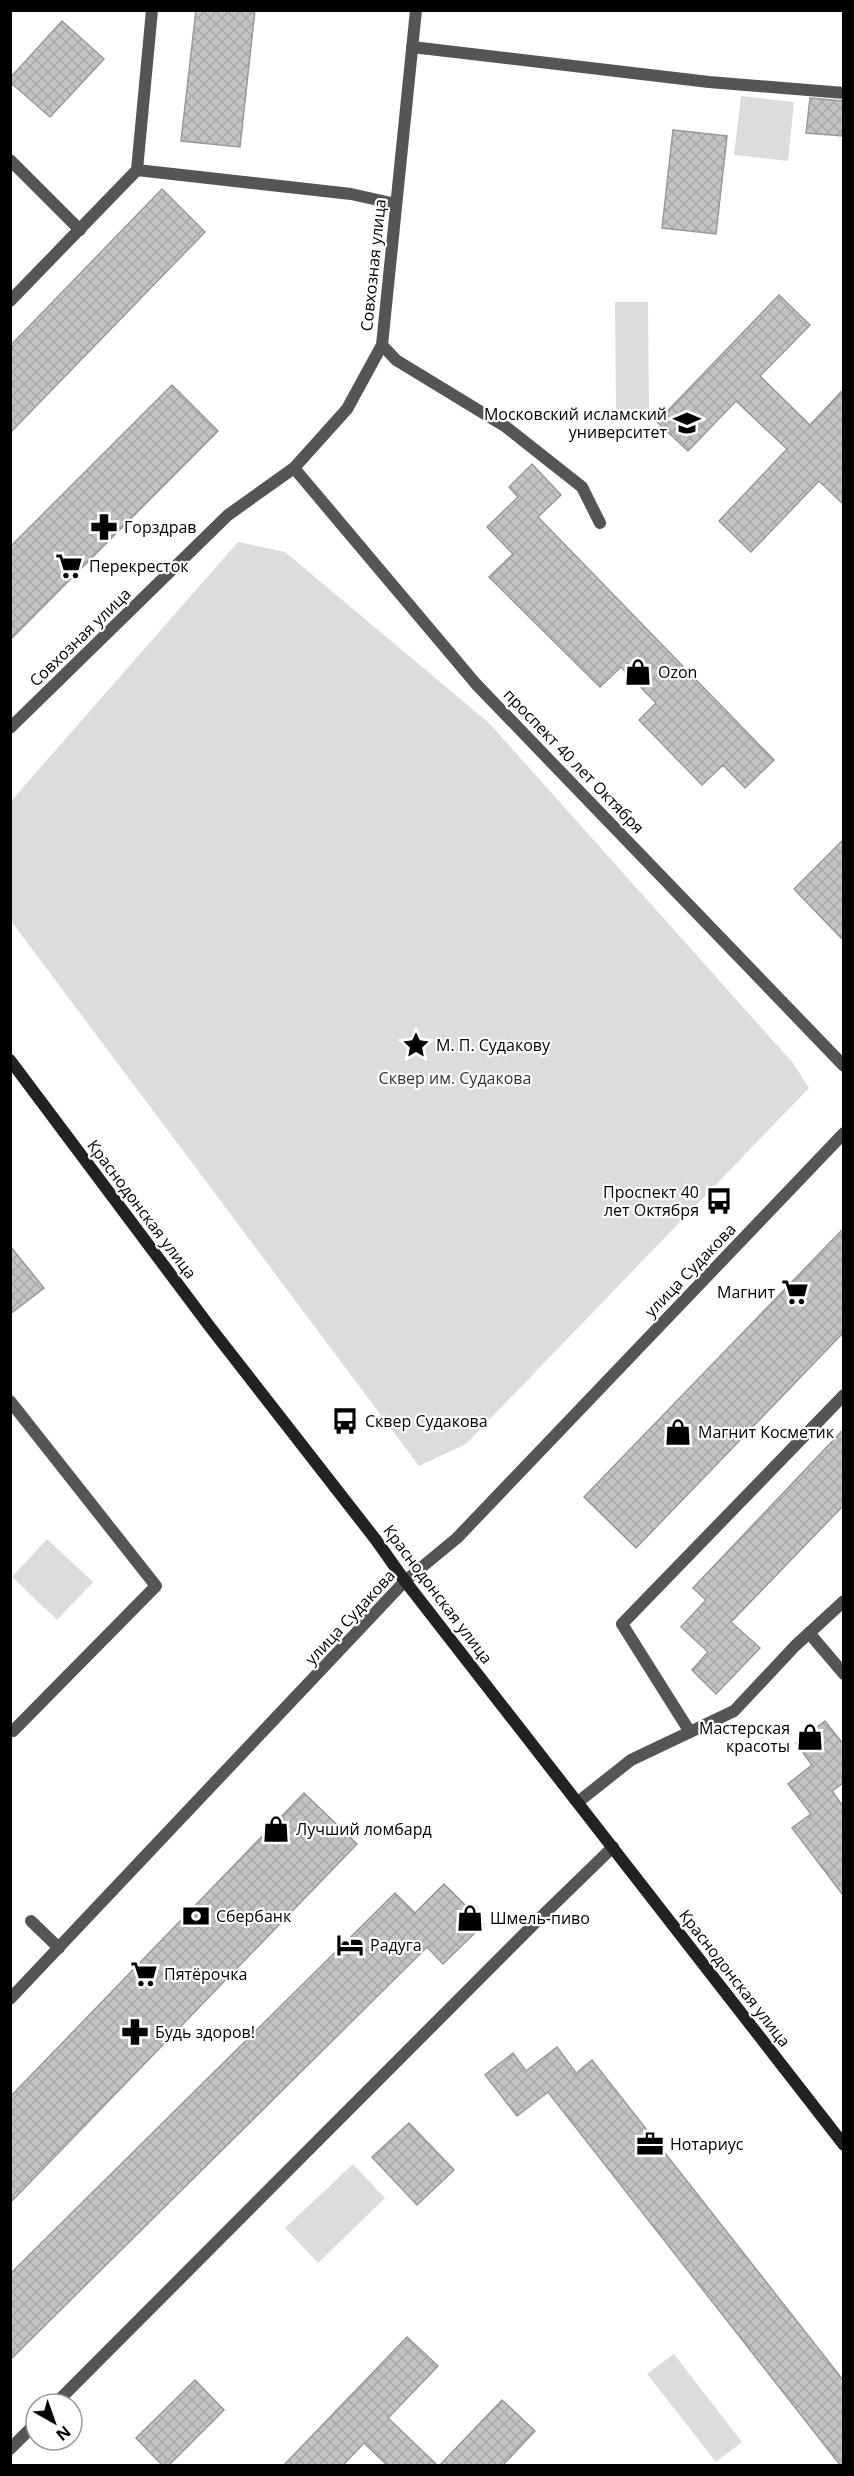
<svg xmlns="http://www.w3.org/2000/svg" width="854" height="2476" viewBox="0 0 854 2476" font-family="'Open Sans',sans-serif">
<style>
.park{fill:#dcdcdc}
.building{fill:url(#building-cross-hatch);stroke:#999;stroke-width:1.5}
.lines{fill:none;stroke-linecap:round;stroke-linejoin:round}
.service{stroke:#555;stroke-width:12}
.minor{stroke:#555;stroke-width:12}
.tertiary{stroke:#555;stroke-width:12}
.secondary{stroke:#222;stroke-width:12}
.labels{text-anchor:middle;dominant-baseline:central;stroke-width:4.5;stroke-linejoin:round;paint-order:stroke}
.street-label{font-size:16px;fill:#000;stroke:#fff}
.poi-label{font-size:16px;fill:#000;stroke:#fff;text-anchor:start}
.park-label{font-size:16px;fill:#333;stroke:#fff}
</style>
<defs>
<pattern id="building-cross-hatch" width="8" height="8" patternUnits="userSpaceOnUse" patternTransform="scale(1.5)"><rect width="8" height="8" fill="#c4c4c4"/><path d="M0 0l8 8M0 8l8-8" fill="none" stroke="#a7a7a7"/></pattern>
</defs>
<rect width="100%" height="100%" fill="#fff"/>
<g class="park">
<path d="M741,96l53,6 -6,59 -54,-6z"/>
<path d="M615,302h33l1,110h-33z"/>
<path d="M238,542l47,10 204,171 304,340 16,25 -343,356 -47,22 -408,-545v-120z"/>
<path d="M47,1539l46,43 -36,38 -45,-43z"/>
<path d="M353,2164l32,34 -67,65 -33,-35z"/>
<path d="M674,2354l68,88 -26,20 -69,-88z"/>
</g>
<g class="building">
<path d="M196,10h59l-15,137 -59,-6z"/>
<path d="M62,21l42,38 -54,58 -40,-35v-4z"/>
<path d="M810,98l33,3v35l-37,-3z"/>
<path d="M673,130l54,6 -11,98 -54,-6z"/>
<path d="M162,189l43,43 -195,201v-87z"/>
<path d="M779,295l31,30 -50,51 50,49 33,-35v114l-24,-23 -68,71 -32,-31 68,-72 -51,-48 -48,50 -31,-29z"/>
<path d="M172,385l46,46 -208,209v-93z"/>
<path d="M532,464l29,31 -23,22 236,243 -29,28 -22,-23 -21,20 -63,-65 17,-17 -35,-36 -21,20 -111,-110 24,-23 -26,-27 31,-30 -9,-10z"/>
<path d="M843,840v100l-49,-51z"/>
<path d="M843,1229v104l-207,215 -52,-51z"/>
<path d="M10,1246l34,42 -34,26z"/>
<path d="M843,1430v76l-112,116 29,26 -44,46 -24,-24 16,-18 -27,-25 25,-27 -13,-12z"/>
<path d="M825,1721l18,23v39l-11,8 11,15v89l-51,-67 19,-14 -23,-30 24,-19 -16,-22z"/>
<path d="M304,1793l53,51 -347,359v-106z"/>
<path d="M444,1884l40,40 -41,40 -16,-17 -417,413v-86l385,-381 20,20z"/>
<path d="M557,2047l19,26 16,-13 251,320v86h-2l-293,-374 -31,24 -32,-41 28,-22 13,18z"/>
<path d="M409,2123l45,47 -37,35 -45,-48z"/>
<path d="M407,2337l31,29 -50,52 50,48h-50l-24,-23 -22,23h-59z"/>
<path d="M195,2380l29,30 -56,56h-5l-27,-28z"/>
<path d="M502,2400l33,31 -33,35h-63z"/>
</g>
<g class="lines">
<g class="service">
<path d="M412,47l297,35 135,11"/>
<path d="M10,160l70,70"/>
<path d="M137,170l15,-160"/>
<path d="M10,301l127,-131 214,24 45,10"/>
<path d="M382,345l14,15 110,67 76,60 18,36"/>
<path d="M10,1401l146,185 -143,145 -3,-2"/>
<path d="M809,1633l35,41"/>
<path d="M690,1732l-68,-108 222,-229"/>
<path d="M578,1802l53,-42 103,-49 61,-65 49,-45"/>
<path d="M31,1921l28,27"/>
<path d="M55,2404l487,-488 71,-69"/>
<path d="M10,2449l26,-26"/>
</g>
<path class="minor" d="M10,1999l395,-418 52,-43 387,-405"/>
<g class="tertiary">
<path d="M294,468l182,216 368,382"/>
<path d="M10,728l218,-213 66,-47 53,-59 35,-64 34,-335"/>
</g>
<path class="secondary" d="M10,1060l200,267 166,213 29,41 439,564"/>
</g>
<defs>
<symbol id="university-bare" viewBox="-9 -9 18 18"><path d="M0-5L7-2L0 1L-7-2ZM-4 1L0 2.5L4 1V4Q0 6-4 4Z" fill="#000" stroke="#fff" stroke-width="2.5" paint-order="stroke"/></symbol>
<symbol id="pharmacy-bare" viewBox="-9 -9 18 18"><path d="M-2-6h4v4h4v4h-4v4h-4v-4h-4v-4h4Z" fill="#000" stroke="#fff" stroke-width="2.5" paint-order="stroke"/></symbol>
<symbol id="supermarket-bare" viewBox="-9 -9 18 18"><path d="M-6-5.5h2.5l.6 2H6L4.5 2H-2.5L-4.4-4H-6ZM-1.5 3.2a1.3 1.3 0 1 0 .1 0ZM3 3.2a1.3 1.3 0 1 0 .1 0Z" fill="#000" stroke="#fff" stroke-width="2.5" paint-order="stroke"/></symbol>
<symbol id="shop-bare" viewBox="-9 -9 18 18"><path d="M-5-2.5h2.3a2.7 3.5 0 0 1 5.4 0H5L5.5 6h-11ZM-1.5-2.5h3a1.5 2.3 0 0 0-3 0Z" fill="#000" stroke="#fff" stroke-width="2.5" paint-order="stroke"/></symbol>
<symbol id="sight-bare" viewBox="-9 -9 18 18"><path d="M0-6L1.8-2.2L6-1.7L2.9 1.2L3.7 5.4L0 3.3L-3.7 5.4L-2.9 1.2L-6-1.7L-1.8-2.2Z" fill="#000" stroke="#fff" stroke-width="2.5" paint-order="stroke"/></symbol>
<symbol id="bus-bare" viewBox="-9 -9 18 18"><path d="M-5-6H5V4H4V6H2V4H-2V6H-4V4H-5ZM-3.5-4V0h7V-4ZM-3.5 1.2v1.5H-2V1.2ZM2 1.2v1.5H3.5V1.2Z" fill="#000" stroke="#fff" stroke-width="2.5" paint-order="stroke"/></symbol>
<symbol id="bank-bare" viewBox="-9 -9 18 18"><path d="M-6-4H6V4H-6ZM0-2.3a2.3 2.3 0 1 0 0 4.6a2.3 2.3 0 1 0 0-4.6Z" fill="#000" stroke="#fff" stroke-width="2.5" paint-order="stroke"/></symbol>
<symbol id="hotel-bare" viewBox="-9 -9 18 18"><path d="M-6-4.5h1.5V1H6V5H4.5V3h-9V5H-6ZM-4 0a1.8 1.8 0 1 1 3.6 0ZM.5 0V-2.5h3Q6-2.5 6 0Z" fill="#000" stroke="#fff" stroke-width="2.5" paint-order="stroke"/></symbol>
<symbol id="office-bare" viewBox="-9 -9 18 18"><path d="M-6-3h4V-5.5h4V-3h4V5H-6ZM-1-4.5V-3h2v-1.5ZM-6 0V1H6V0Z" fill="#000" stroke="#fff" stroke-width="2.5" paint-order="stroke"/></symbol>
</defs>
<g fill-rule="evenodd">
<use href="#university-bare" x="668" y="404" width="38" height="38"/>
<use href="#pharmacy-bare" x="85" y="508" width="38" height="38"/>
<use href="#supermarket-bare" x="50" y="547" width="38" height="38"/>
<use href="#shop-bare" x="619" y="653" width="38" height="38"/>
<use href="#sight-bare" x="397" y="1026" width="38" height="38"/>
<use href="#bus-bare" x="700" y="1182" width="38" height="38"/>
<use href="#supermarket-bare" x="776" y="1273" width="38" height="38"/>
<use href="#bus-bare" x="326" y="1402" width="38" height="38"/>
<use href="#shop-bare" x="659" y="1413" width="38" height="38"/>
<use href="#shop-bare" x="791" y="1718" width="38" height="38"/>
<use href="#shop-bare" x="257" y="1810" width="38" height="38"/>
<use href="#bank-bare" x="177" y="1897" width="38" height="38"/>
<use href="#shop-bare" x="451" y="1899" width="38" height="38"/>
<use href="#hotel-bare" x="331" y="1926" width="38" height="38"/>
<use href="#supermarket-bare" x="125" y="1955" width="38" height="38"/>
<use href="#pharmacy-bare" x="116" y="2013" width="38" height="38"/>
<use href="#office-bare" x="631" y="2125" width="38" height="38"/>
</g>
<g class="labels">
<g class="street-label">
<text transform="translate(373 265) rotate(-84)">Совхозная улица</text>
<text transform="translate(80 637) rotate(-44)">Совхозная улица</text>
<text transform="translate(574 761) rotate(46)">проспект 40 лет Октября</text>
<text transform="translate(142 1209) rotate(53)">Краснодонская улица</text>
<text transform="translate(690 1270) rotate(-46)">улица Судакова</text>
<text transform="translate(438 1594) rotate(53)">Краснодонская улица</text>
<text transform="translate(350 1617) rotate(-47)">улица Судакова</text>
<text transform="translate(735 1978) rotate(52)">Краснодонская улица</text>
</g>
<g class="poi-label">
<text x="667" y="414" text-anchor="end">Московский исламский<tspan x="667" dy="18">университет</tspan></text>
<text x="124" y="527">Горздрав</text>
<text x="89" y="566">Перекресток</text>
<text x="658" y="672">Ozon</text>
<text x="436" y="1045">М. П. Судакову</text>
<text x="699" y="1192" text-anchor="end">Проспект 40<tspan x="699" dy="18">лет Октября</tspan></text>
<text x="775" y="1292" text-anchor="end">Магнит</text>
<text x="365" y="1421">Сквер Судакова</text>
<text x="698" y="1432">Магнит Косметик</text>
<text x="790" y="1728" text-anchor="end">Мастерская<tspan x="790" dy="18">красоты</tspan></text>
<text x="296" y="1829">Лучший ломбард</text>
<text x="216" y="1916">Сбербанк</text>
<text x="490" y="1918">Шмель-пиво</text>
<text x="370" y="1945">Радуга</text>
<text x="164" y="1974">Пятёрочка</text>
<text x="155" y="2032">Будь здоров!</text>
<text x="670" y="2144">Нотариус</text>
</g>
<g class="park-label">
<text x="455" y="1078">Сквер им. Судакова</text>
</g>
</g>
<rect width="854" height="2476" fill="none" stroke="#000000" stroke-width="24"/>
<g transform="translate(54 2422) rotate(140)"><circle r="28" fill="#ffffff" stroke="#999999" stroke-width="1.5"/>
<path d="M0-4.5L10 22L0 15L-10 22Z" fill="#000000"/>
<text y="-9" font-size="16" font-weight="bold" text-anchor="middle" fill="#000000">N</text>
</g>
</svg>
